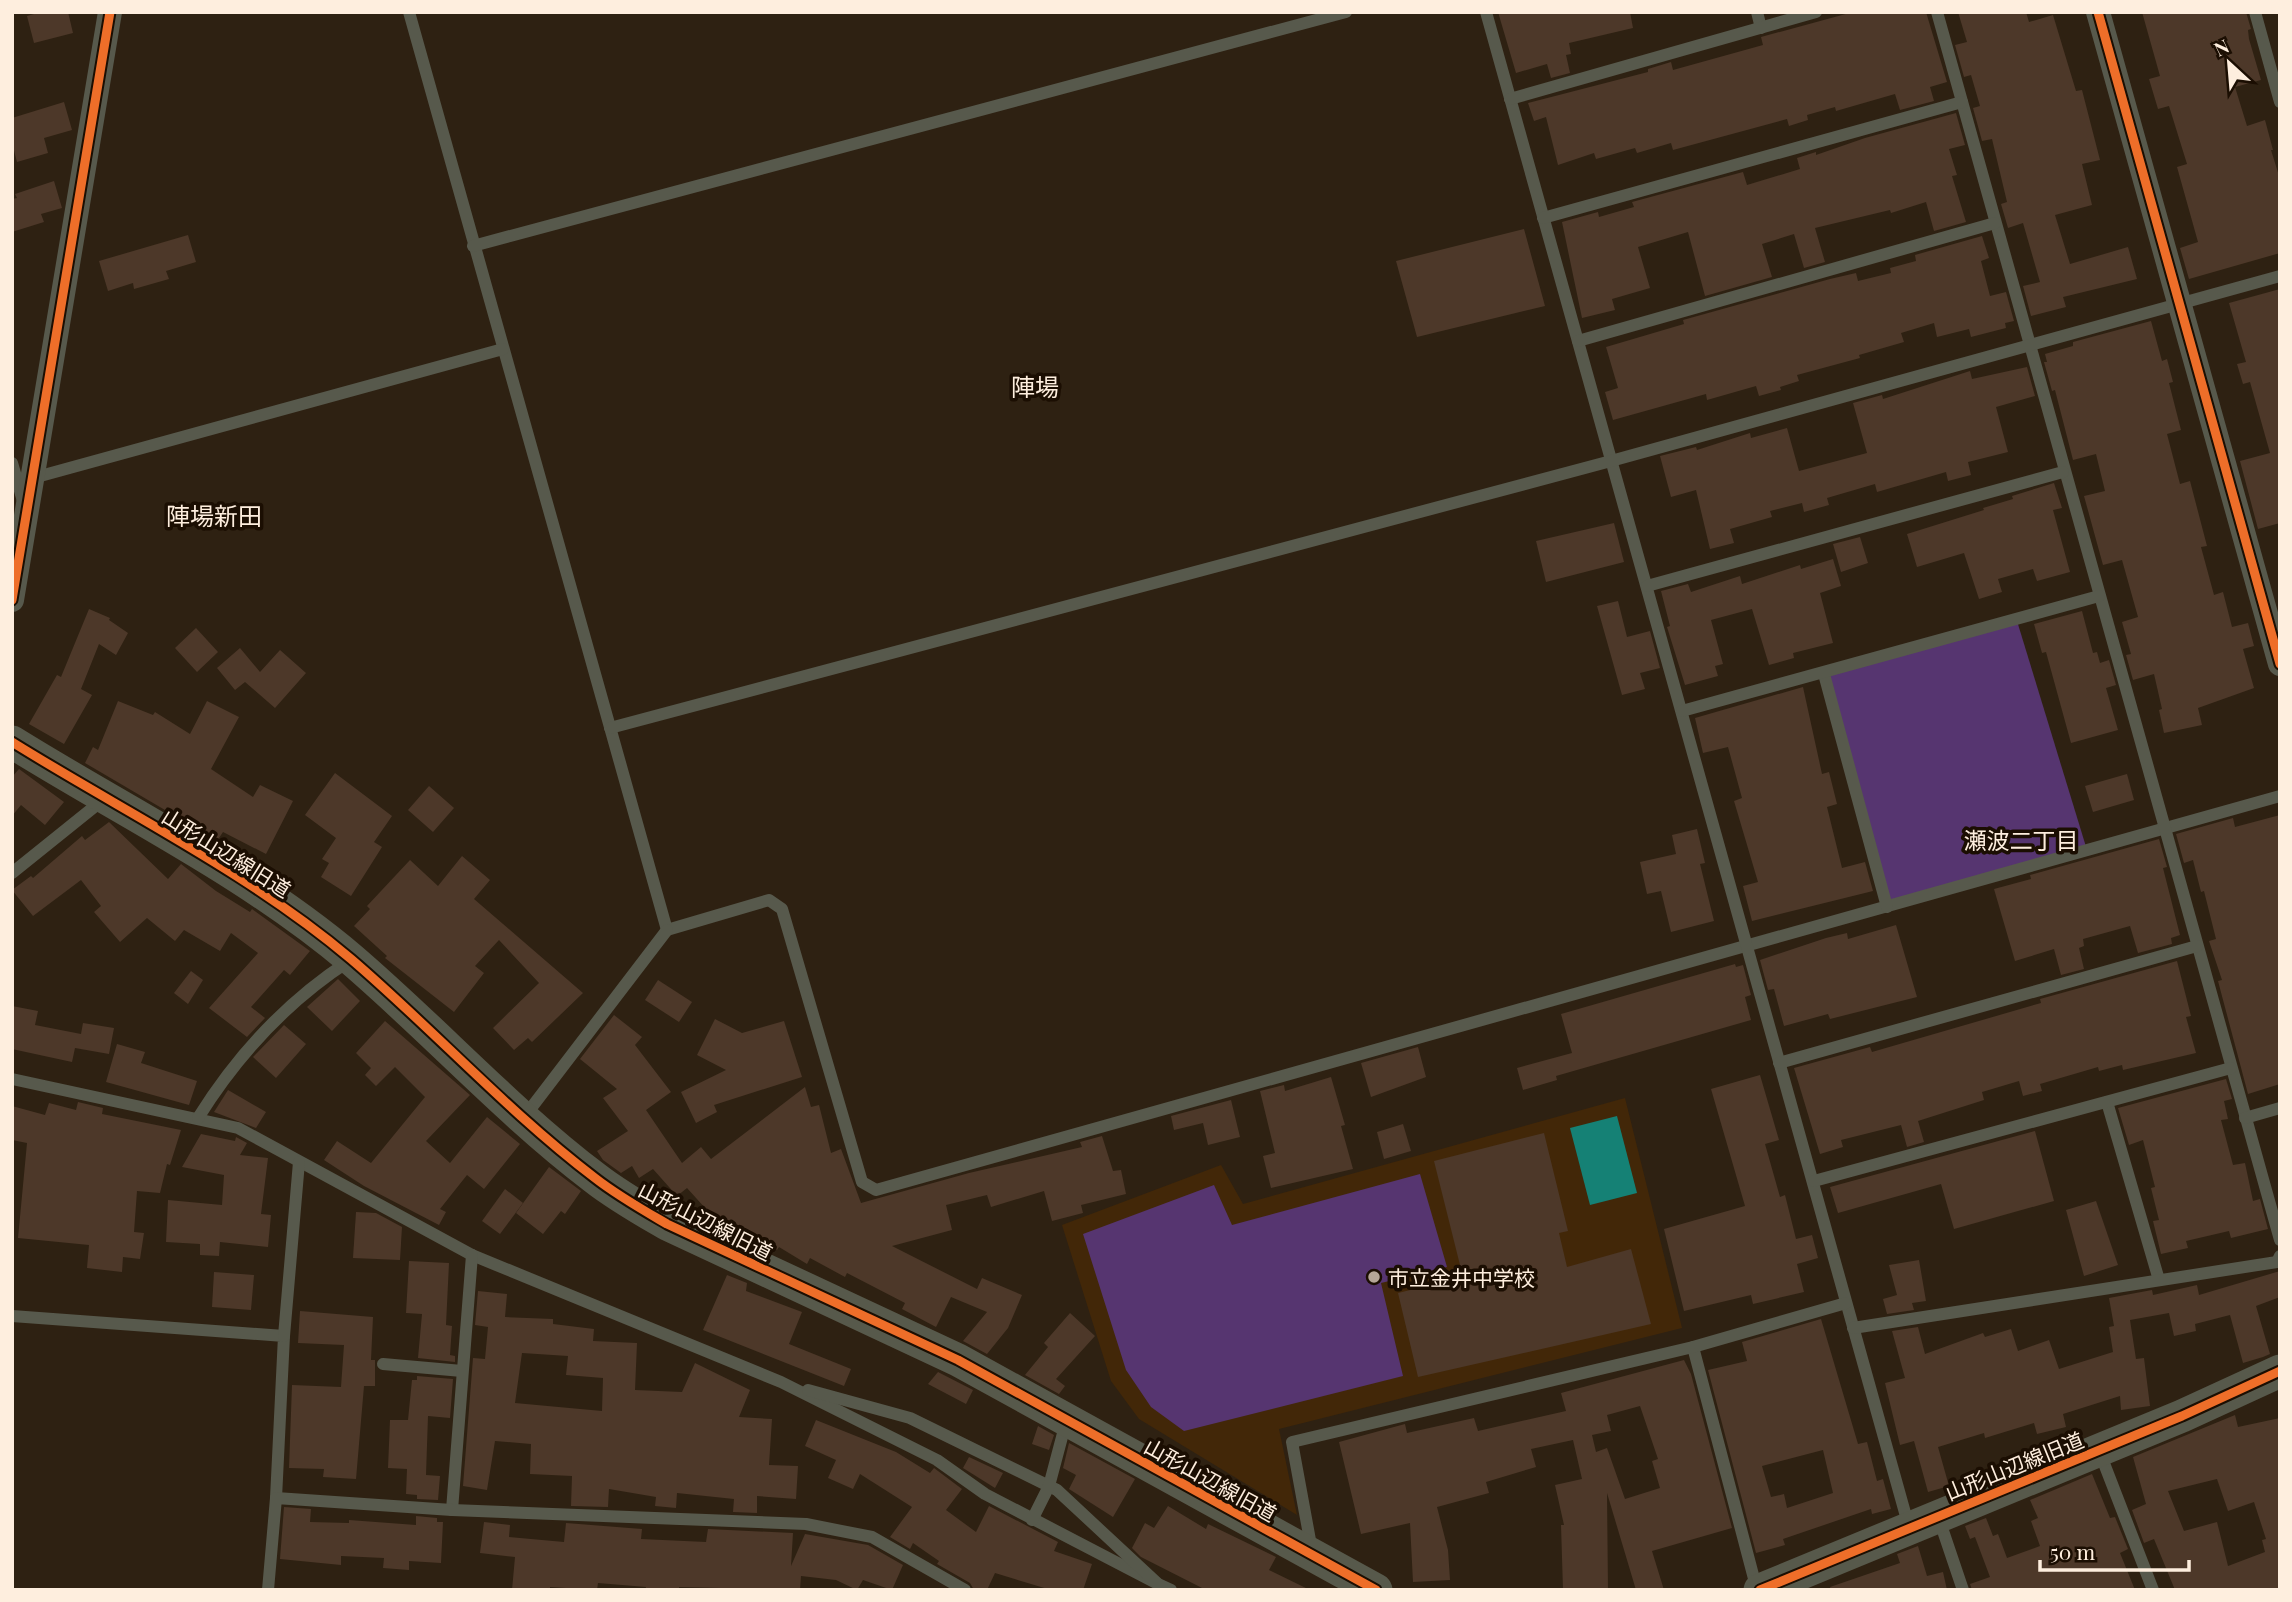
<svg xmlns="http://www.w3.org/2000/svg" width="2292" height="1602" viewBox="0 0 2292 1602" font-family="'Playfair Display','Noto Sans JP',serif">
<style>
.built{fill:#422708}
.green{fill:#563570}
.water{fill:#158175}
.building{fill:#4d3829;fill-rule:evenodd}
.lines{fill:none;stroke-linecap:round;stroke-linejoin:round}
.lane{stroke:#57594c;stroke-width:12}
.street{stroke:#57594c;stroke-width:24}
.secondary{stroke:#57594b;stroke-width:33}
.cycleway-casing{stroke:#1b0e02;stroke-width:13}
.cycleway{stroke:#ee6e29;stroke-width:9}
.poi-dot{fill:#b5a697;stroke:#1b0e02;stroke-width:2.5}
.labels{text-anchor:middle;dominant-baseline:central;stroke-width:7;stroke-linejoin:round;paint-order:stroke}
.street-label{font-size:21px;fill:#feeede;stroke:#1b0e02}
.poi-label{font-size:21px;fill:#feeede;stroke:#1b0e02;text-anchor:start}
.neighbourhood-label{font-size:23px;fill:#feeede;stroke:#1b0e02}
.quarter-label{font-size:24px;fill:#feeede;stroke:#1b0e02}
</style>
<rect width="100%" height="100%" fill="#2e2112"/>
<path class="built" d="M1625,1098l57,230 -403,101 18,86 -158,-96 -28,-38 -49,-156 159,-60 22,39z"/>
<g class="green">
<path d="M2017,621l70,229 -200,57 -63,-233z"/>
<path d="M1420,1174l27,93 -66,16 22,93 -219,55 -33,-24 -25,-37 -43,-136 131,-49 18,40z"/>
</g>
<path class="water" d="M1617,1116l20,77 -47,12 -20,-77z"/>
<g class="building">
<path d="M41,12h27l5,21 -39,10 -7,-27z"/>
<path d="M1498,12h132l3,16 -64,15 2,11 -5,1 4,18 -19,5 -4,-14 -31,9z"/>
<path d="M1853,12h73l21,70 -17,5 4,14 -34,9 -5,-16 -59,17 -1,-4 -28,8 1,5 -19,6 -2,-7 -114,31 -2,-7 -34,10 -2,-5 -39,11 -2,-6 -36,12 -12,-48 -12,4 -6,-18 120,-31v-3l23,-7 2,8 90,-25 -2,-8z"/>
<path d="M1958,12h68l3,10 24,-7 23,76 6,-1 18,70 -18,4 10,41 -37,10 15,49 58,-17 9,32 -74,18 3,10 -35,9 -8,-30 17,-4 -17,-59 -15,5 -7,-24 6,-2 -15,-63 -10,2 -9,-33 7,-2 -9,-31 -7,2 -9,-32 12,-3z"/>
<path d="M2142,12h104l5,17 -3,1 1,9 12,41 -26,7 12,39 18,-6 8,30h-2l9,29v74l-91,26 -9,-31 18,-6 -21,-75 10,-3 -18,-58 -11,3 -9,-30 11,-3z"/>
<path d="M64,102l8,28 -28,8 4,15 -31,9 -5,-19v-25z"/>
<path d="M1956,113l9,32 -16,4 8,26 -5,1 14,46 -32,9 -8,-29 -35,11 -1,-3 -75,18 10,34 -21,6 -10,-34 -32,10 10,33 -67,19 -17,-64 -50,15 12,41 -38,11 3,11 -33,8 -20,-96 36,-10 1,5 35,-10 -2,-5 111,-30 4,13 53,-16 -3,-11 19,-6v3l49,-17z"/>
<path d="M54,181l8,27 -21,6 3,8 -32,10v-33l5,-1 -2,-4z"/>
<path d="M1524,229l21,77 -128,31 -21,-76z"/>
<path d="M188,235l8,27 -30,9 3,8 -35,10 -1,-6 -25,8 -9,-30z"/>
<path d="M1982,236l7,22 -8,3 9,35 16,-4 8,29 -9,2 1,5 -35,9 -2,-8 -32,8 -3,-14 -33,10 3,9 -45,13 1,3 -63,17 2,6 -19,6 1,3 -22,6 -3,-10 -49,14 -1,-6 -93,26 -8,-28 13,-4 -12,-41 78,-23 -1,-4 147,-41 26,-6 2,8 33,-8 -1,-5 26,-7 -1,-6z"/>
<path d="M2280,289v234l-22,6 -18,-68 30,-8 -20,-71 -7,2 -6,-20 9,-2 -17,-59z"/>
<path d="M2151,321l11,40 5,-2 6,23 -4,1 12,47 -14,4 13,50 10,-3 17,65 -6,1 13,48 9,-3 9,35 16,-4 6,23 -11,3 11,39 -56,20 4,17 -38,8 -5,-23 3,-1 -8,-35 -21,6 -7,-25 5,-1 -9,-32 16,-5 -16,-57 -19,5 -19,-69 21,-5 -9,-37 -23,6 -18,-70 -3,1 -8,-29h3l-2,-8 28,-8v-4z"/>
<path d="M2027,367l8,29 -39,11 12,45 -40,10 3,13 -23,6 -2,-9 -69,20 -2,-8 -48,14 2,7 -25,7 -2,-9 -32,8 2,6 -42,12 4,14 -24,6 -14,-59 -25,7 -11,-41 36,-9 1,3 53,-17 1,5 36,-10 12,43 68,-18 -14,-50 29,-8 1,4 87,-28 2,8z"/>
<path d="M2054,483l8,25 -9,2 17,62 -33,9 -4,-12 -35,10 4,13 -23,7 -15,-46 -47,14 -10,-33 77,-24 -1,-2 30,-9 -1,-3z"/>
<path d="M1614,523l10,39 -78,20 -10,-41z"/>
<path d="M1860,537l8,26 -27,9 -8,-28z"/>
<path d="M1833,559l8,27 -21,7 13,50 -40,10 1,5 -25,7 -17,-56 -41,11 12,44 -8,2 3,10 -33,9 -18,-58 3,-1 -9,-35 27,-7 3,8 49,-16 2,8 58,-19 1,4z"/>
<path d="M1618,601l9,36 23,-6 10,37 -20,5 5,16 -23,6 -25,-89z"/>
<path d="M89,609l21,9 -1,2 19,13 -12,22 -17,-11 -18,45 11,6 -28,49 -35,-20 28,-49 4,2z"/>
<path d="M2082,611l11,42 4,-1 3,11 9,-3 7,25 -10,3 12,42 -47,13 -25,-91 -4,1 -8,-29z"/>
<path d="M196,628l22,24 -21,20 -22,-24z"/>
<path d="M240,648l20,24 20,-22 26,23 -31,35 -30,-26 -10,8 -18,-22z"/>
<path d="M1803,687l19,87 7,-2 8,32 -10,3 15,61 23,-6 8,29 -121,30 -9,-35 15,-4 -24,-81 8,-3 -14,-51 -25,6 -8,-35z"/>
<path d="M118,701l35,14 2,-3 35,22 17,-33 32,16 -28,52 42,28 7,-12 33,16 -27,53 -43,-22 -6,9 -50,-34 -2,3 -80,-47 8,-16 5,3z"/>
<path d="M19,769l45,33 -19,23 -24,-20 -9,11v-39z"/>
<path d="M335,773l57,43 -18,26 8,5 -31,49 -30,-19 8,-14 -7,-4 14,-21 -31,-23z"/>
<path d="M2127,774l7,26 -41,12 -8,-26z"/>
<path d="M429,786l25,22 -21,24 -25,-22z"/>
<path d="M2280,815v269l-32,10 -30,-113 4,-1 -13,-39 7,-2 -12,-48 -3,1 -8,-32 -9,3 -8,-29 57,-16 2,9z"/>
<path d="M109,822l59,57 13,-15 35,27 34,21 2,-3 58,42 -20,24 -6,-5 -33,37 14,11 -18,19 -38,-29 49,-55 -27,-20 -11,18 -36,-21 -9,11 -28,-23 -27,24 -26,-30 7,-6 -20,-26 -48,36 -21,-26 19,-14 2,2 49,-42 3,4z"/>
<path d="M1697,829l8,34 -5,1 14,57 -43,11 -10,-41 -14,3 -7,-32 36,-8 -4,-19z"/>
<path d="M2159,839l8,28 -4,1 17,67 -9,3 1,6 -34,9 -8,-27 -47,13 1,7 -5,2 5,21 -23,6 -7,-26 -39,12 -21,-72 37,-10 -1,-4z"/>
<path d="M462,856l28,24 -16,19 109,94 -51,49 -4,-4 -14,12 -21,-22 46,-45 -40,-43 -24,26 9,7 -30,39 -69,-54 2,-2 -33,-30 16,-17 -3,-3 43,-46 28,26z"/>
<path d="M1896,925l21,72 -87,22 -2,-5 -44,12 -10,-37 -6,1 -8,-30 66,-22 21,-5 1,6z"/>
<path d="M2177,961l14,55 -5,1 10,36 -73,17 -1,-5 -23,6 -1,-4 -58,17 2,7 -19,5 -4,-15 -37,11 2,8 -66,21 6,21 -17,5 -6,-22 -60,15 2,7 -23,7 -26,-86 76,-21 2,5 169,-49 -1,-4z"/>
<path d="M1735,964l1,3 7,-2 8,30 -6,2 6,23 -195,56 1,4 -34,10 -6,-22 55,-15 -11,-39z"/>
<path d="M191,971l12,9 -15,24 -14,-11z"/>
<path d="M338,979l22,22 -28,30 -25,-24z"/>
<path d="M658,980l34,22 -13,20 -34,-22z"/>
<path d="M12,1006l26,5 -3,14 46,9 2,-11 31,5 -5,26 -34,-6 -3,14 -60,-13z"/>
<path d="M614,1015l28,22 -7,8 36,47 -25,18 36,53 19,-16 10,12 94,-72 6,20 8,-2 12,48 10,-4 20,54 108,-30 113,-26 -2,-5 22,-6 11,35 8,-1 5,24 -45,11 2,8 -31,8 -8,-30 -53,16 -4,-12 -41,10 6,25 -60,16 85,43 5,-11 40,17 -14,33 -21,26 -24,-13 24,-29 -36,-15 -15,30 -34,-18 3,-6 -58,-30 -2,4 -35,-19 -3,6 -28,-17 -2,3 -32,-22 -9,7 -12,-6 -37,-41 -10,8 -24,-27 -14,9 -7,-12 -11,7 -18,-13 -6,-9 31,-20 -25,-33 14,-9 -37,-30z"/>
<path d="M715,1019l27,14 42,-12 18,56 -88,28 3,7 -21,11 -15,-31 45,-22 -29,-15z"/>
<path d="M385,1021l85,74 -44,46 24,22 37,-46 33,27 -36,45 -17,-14 -27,34 6,3 -7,13 -75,-39 -40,-26 13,-19 34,22 54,-66 -30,-30 -19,19 -11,-11 6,-7 -15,-15z"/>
<path d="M284,1025l22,19 -30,34 -23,-21z"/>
<path d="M117,1044l28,8 -4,11 56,18 -8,24 -83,-23z"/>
<path d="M1418,1047l8,30 -55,20 -10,-34z"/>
<path d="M1760,1075l19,65 -14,4 15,53 5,-2 11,44 16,-4 6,23 -21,6 7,28 -51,12 -2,-9 -67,16 -20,-82 81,-23 -34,-117z"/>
<path d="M1331,1077l14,48 -4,1 12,43 -82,19 -8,-32 12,-3 -15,-62 24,-6 1,6z"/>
<path d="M2226,1079l6,20 -8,2 4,18 -7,1 12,45 12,-2 8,38 7,-2 8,30 -37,9 -2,-7 -43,10 2,7 -27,6 -8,-33 6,-1 -8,-32 4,-1 -12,-47 -14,5 -11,-37z"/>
<path d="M228,1090l38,22 -10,16 -42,-16z"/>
<path d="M1231,1100l9,37 -32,8 -5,-22 -29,7 -3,-14z"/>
<path d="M78,1102l25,6 -1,6 79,16 -11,35 -3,-1 -7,29 -23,-2 -3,41 10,1 -4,26 -17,-2 -1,15 -35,-4 2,-23 -71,-7 9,-95 -15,-3v-34l33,9 4,-12 27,7z"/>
<path d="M1403,1124l8,27 -27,8 -7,-27z"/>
<path d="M2035,1131l19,70 -100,28 -13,-45 -103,29 -8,-26z"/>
<path d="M1544,1133l24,98 -9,2 8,34 64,-18 20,75 -233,53 -20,-84 65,-16 -29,-116z"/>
<path d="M201,1134l34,7 1,-4 11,6 -7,12 28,3 -7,56 10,1 -3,32 -48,-5 -1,14 -19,-1v-11l-34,-2 2,-42 54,5 2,-30 -42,-8z"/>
<path d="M549,1167l32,24 -16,23 -4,-3 -18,23 -27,-21z"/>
<path d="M505,1189l18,14 -23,31 -18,-13z"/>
<path d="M2096,1201l22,64 -34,11 -18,-66z"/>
<path d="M356,1212l20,1 26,14 -2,33 -47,-2z"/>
<path d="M1919,1260l7,41 -14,2 2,7 -27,4 -4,-15 14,-4 -8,-30z"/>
<path d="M409,1261l40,2 -3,62 6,1 -2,29 5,1v6l-37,-4 4,-44 -16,-1z"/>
<path d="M2280,1271v26l-24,9 14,48 -7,3 -20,6 -13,-48 -35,9 1,7 -22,5 -5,-23 -39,7 6,39 8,-1 6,48 -29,4 -1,-14 -57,18 3,13 -29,7 -3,-11 -49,15 -1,-5 -46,14 11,39 -21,6 -14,-51 -14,4 -15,-62 20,-5 -13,-47 26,-4 7,27 58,-21 2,4 26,-8 7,22 31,-11 10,29 54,-17 -4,-25 5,-1 -5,-28 43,-8 1,5 44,-10 2,10z"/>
<path d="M214,1272l40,3 -3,35 -39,-3z"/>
<path d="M727,1275l20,8 -1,8 56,21 -13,32 62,25 -7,17 -141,-56z"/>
<path d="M478,1291l29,3 -2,23 48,2v5l41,5 -1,12 44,2 -2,47 47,2 13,-29 55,27 -11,27 33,2 -3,46 29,1 -2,33 -39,-3v17l-24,-1 1,-13 -57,-6 -1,15 -21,-2 1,-9 -47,-8 -1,18 -37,-1 1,-30 -42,-2 1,-30 -36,-3 -8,49 -24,-4 10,-128 12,1 3,-32 -13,-2zM522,1353l46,3 -2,19 37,3 -1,33 -87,-8z"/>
<path d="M300,1311l73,6 -2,43h4v26h-11l-8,93 -33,-2 1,-8 -35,-1 3,-83 49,2 3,-42 -46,-2z"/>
<path d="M1070,1313l25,23 -39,43 9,7 -6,8 -34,-19 23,-28 -4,-4z"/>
<path d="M1821,1319l37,125 9,-2 10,39 6,-2 8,30 -19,5 -1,-5 -88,30 2,6 -29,8 -48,-183 39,-9 -5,-19zM1823,1450l10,43 -46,15 -3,-14 -13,3 -9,-31z"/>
<path d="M1684,1360l7,14 41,154 -80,23 12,39h-28l-29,-97 1,97h-45l-2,-65h3l-9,-40 27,-6 -9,-39 -42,9 5,18 -50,15 3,11 -52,14 11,43 2,30 -37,2 -3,-59 -49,11 -22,-92 66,-18 2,9 67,-15 4,13 88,-20 -5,-18zM1640,1406l18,53 -6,2 8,27 -35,11 -18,-51 -11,4 -4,-17 19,-4 -4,-16z"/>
<path d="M938,1372l35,18 -7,14 -38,-20z"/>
<path d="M417,1376l36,3 -3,39 -22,-2 -2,59 14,1 -2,24 -21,-1v-4l-11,-1 1,-25 -19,-1 2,-48h18l4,-40h5z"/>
<path d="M2235,1415l3,12 42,-9v172h-105l-21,-51 -10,4 -12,-33 14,-6 -13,-47zM2217,1479l11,32 26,-9 12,37 -4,1 3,12 -37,14 -11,-44 -33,9 -16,-40z"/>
<path d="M816,1420l80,32 34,21 4,-5 28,21 -16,21 30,22 13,-26 69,36 -4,9 38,13 -9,26h-32l-56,-17 -8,17h-13l-4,-7 -33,-19 2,-3 -26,-18 -3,6 -20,-12 22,-30 -52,-33 -7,15 -25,-11 8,-18 -31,-14z"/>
<path d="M1038,1426l16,9 -5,15 -17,-6z"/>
<path d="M1069,1443l66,36 -22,38 -44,-28 7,-14 -13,-7z"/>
<path d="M969,1457l34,16 -8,15 -32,-20z"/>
<path d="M2092,1474l18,44 5,-1 13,32 -8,4 15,37h-163l-2,-6 20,-7 -15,-40 -5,2 -5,-13 21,-8 7,18 5,-2 9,24 33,-12 -9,-25 7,-3 -8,-18z"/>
<path d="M1168,1506l38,23 2,-5 68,33 -7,13 41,20h-104l-65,-33 -9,-9 13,-25 9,5z"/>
<path d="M284,1507l27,2 -1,13 39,1v-3l67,5v-9l21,2v4h6l-2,41 -32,-2v9l-26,-2 1,-10 -43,-2v9l-61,-6z"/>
<path d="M484,1522l26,3 -1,12 55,5 2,-19 76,6 -1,10 65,3 2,-13 85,4 -2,33 14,-32 63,11 35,20 -11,25 -29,-10 -6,10 -21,-10 -35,-4 -1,14 -121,-3v3h-34l1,-3 -48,-4 -1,7 -47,-3v3h-38l3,-33 -35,-4z"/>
<path d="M1918,1546l9,30 16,-4 4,18h-116l-1,-3 70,-24 -3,-9z"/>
</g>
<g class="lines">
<g class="lane">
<path d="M409,12l258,918 102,-30 13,9 80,273 14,8 1404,-394"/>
<path d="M1486,12l423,1515"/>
<path d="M1757,12l4,16"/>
<path d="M1937,12l343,1228"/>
<path d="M2255,12l25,90"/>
<path d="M1510,99l306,-87"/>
<path d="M1543,218l419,-116"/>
<path d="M473,246l873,-234"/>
<path d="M1578,341l417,-118"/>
<path d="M12,463l11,38"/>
<path d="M33,478l470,-129"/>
<path d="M1647,586l416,-114"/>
<path d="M1824,674l63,233"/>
<path d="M1682,711l417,-115"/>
<path d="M610,728l1001,-267 669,-185"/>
<path d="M12,873l92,-74"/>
<path d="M1779,1063l418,-117"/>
<path d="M12,1079l226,49 234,127 309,127 156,78 48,34 173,90"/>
<path d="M2107,1102l52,178"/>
<path d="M525,1116l142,-186"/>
<path d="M198,1118c40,-64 88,-116 151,-157"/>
<path d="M2245,1118l35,-10"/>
<path d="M1814,1181l417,-113"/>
<path d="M12,1316l272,20 -8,162"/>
<path d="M1853,1328l424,-66 3,-6"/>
<path d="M284,1336l15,-174"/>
<path d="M1693,1347l64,243"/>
<path d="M383,1364l79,7"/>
<path d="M808,1390l102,28 147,72 101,94 13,6"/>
<path d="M2100,1453l53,137"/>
<path d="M452,1510l20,-255"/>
<path d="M1939,1519l24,71"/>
<path d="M1032,1520l17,-34 17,-64"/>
<path d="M1312,1551l-20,-109 401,-95 153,-44"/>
<path d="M268,1590l8,-92 176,12 354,14 66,13 93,53"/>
</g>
<g class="street">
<path d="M2098,12l182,652"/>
<path d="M12,600l98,-588"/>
</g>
<g class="secondary">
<path d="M12,742c114,71 236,130 339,217 83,71 157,153 244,219 23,18 48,32 72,46l291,136 418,230"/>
<path d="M1760,1590l422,-174 98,-45"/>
</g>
<defs>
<g id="cycleway">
<path d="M2098,12l182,652"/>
<path d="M12,600l98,-588"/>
<path d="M12,742c114,71 236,130 339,217 83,71 157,153 244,219 23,18 48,32 72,46l291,136 418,230"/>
<path d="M1760,1590l422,-174 98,-45"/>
</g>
</defs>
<use href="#cycleway" class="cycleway-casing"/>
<use href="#cycleway" class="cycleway"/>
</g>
<circle class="poi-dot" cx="1374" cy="1277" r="7"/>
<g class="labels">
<g class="street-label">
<text transform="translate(227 852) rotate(32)">山形山辺線旧道</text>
<text transform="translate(706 1220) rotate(27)">山形山辺線旧道</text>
<text transform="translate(2014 1465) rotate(-22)">山形山辺線旧道</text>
<text transform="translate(1211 1479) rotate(29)">山形山辺線旧道</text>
</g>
<g class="poi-label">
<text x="1388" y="1277">市立金井中学校</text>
</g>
<g class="neighbourhood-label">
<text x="2021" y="839">瀬波二丁目</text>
</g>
<g class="quarter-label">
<text x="1035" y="386">陣場</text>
<text x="214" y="515">陣場新田</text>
</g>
</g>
<rect width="2292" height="1602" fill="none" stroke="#feeede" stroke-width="28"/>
<g transform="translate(2229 63) rotate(334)" stroke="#1b0e02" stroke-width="5" paint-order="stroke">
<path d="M0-5L12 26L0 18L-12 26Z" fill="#feeede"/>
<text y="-10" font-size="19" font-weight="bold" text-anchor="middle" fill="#feeede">N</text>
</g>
<path d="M2040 1560v10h149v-10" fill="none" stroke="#feeede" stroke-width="3.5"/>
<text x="2050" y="1560" font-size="21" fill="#feeede" stroke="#1b0e02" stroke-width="5" paint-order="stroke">50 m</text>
</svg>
